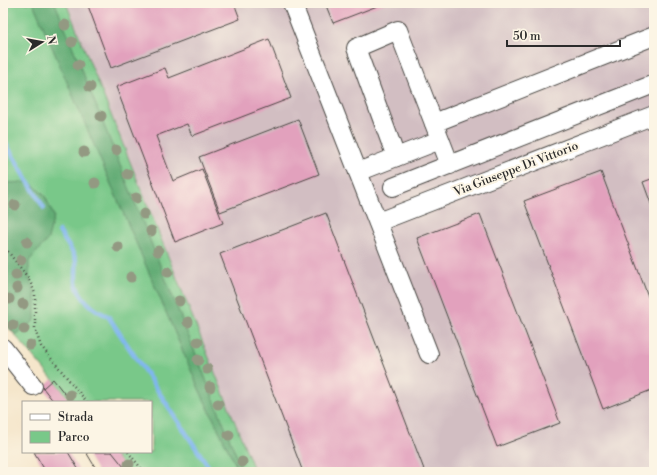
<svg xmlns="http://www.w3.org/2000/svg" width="657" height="475" viewBox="0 0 657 475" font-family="'Libre Bodoni',serif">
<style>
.industrial{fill:#d2bec2}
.green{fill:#79c889;stroke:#527a5a}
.forest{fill:#62ac75;stroke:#466c50}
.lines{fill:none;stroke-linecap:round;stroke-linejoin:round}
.stream{stroke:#7fb6ef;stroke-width:4.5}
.building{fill:#e2a1bd}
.minor-casing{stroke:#494743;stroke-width:20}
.path{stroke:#494743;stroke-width:2.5;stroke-dasharray:1 3;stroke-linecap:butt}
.minor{stroke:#fff;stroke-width:18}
.tree{fill:#939982}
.labels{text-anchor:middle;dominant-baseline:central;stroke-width:4;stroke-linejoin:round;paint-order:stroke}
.street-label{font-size:12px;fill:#2b2b2b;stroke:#fcf5e5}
</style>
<rect width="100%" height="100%" fill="#fcf5e5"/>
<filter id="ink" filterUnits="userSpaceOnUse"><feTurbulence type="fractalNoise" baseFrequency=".025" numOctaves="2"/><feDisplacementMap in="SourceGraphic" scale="8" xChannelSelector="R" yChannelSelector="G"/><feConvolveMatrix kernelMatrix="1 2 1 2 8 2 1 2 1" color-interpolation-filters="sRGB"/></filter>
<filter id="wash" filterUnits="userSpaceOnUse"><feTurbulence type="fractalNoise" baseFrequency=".012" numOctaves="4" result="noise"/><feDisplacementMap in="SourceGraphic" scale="16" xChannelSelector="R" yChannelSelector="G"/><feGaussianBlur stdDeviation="0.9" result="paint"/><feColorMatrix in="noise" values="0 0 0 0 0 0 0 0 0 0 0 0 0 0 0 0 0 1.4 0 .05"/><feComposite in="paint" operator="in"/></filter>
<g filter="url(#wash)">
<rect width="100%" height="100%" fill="#f5e6cb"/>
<path class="industrial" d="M66,3h588v469h-179l-3,-6 -17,6h-200z"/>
<path class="green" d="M3,3h63l189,469h-127l-16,-20h39v-50h-79l-69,-81z"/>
<g class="forest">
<path d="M33,3h22l188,469h-4l-40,-83z"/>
<path d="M30,182l15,14 9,20 -6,23 -19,22v18l6,14v27l-19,15 -13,-14v-138z"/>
</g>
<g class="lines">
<g class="stream">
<path d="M3,139l41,69"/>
<path d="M59,231c4,8 16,22 17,30 1,7 -1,15 0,22 3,15 19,28 32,33l104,156"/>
</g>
</g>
<g id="blocks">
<g class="building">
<path d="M87,3h147l6,16 -129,49z"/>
<path d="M325,3h60l-52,20z"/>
<path d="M269,39l22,59 -99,38 -5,-12 -31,12 17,45 29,-12 21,54 -48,19 -59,-155 49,-19 4,10z"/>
<path d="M298,119l21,55 -99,38 -21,-55z"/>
<path d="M601,172l53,140v77l-51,20 -79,-208z"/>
<path d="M654,178v34l-11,-30z"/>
<path d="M326,213l99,259h-122l-83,-218z"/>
<path d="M480,214l80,209 -63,24 -80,-209z"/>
<path d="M53,379l11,14 8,9h-18l-11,-14z"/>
<path d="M34,452h34l12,20h-34z"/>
<path d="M86,452h26l16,20h-30z"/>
</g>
</g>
</g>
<g filter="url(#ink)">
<use href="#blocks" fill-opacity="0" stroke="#494743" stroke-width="1"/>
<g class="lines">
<defs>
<g id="minor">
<path d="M292,3l137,351"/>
<path d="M434,123l220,-87"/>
<path d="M396,157l-40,-109 42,-18 52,135"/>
<path d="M358,172l82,-32"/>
<path d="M393,187l261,-103"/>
<path d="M378,222l276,-107"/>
<path d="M3,348l30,38"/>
</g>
</defs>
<use href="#minor" class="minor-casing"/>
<g class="path">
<path d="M3,245l26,34 6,14v37l6,16 46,56"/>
<path d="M128,452l16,20"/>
</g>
<use href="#minor" class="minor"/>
</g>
<g class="tree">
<circle cx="65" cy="25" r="5.5"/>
<circle cx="72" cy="42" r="5.5"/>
<circle cx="78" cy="65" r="5.5"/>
<circle cx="90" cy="87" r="5.5"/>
<circle cx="101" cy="116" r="5.5"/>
<circle cx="116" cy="150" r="5.5"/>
<circle cx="84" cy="152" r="5.5"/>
<circle cx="128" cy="174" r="5.5"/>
<circle cx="95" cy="183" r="5.5"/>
<circle cx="136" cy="198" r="5.5"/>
<circle cx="15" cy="205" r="5.5"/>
<circle cx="144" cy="214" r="5.5"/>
<circle cx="151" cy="231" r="5.5"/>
<circle cx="27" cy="242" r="5.5"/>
<circle cx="118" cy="247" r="5.5"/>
<circle cx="158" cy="251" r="5.5"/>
<circle cx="21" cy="260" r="5.5"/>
<circle cx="168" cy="272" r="5.5"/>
<circle cx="16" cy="275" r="5.5"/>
<circle cx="131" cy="277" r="5.5"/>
<circle cx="17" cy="288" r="5.5"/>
<circle cx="9" cy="299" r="5.5"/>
<circle cx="179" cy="301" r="5.5"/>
<circle cx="23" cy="304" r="5.5"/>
<circle cx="188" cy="322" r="5.5"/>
<circle cx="13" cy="325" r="5.5"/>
<circle cx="24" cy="329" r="5.5"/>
<circle cx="198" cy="342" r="5.5"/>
<circle cx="30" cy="345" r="5.5"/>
<circle cx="198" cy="360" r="5.5"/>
<circle cx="207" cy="369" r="5.5"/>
<circle cx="210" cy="387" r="5.5"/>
<circle cx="70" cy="395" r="5.5"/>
<circle cx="218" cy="404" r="5.5"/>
<circle cx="229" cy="435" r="5.5"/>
<circle cx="242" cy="462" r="5.5"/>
<circle cx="129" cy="464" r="5.5"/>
</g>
</g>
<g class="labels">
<g class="street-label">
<text transform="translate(516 169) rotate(-21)">Via Giuseppe Di Vittorio</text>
</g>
</g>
<rect width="657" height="475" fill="none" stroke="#fcf5e5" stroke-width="16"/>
<rect x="22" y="401" width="130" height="52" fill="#fcf5e5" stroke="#a8a49b"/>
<rect x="30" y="414" width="20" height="6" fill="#ffffff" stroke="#a8a49b"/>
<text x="58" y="421" font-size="12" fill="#2b2b2b">Strada</text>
<rect x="30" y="431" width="20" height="12" fill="#79c889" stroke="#a8a49b"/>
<text x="58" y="441" font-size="12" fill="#2b2b2b">Parco</text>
<g transform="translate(42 42) rotate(79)" stroke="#fcf5e5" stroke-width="3" paint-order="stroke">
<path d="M0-3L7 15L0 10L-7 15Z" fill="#2b2b2b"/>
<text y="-6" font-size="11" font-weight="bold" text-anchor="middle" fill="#2b2b2b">N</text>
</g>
<path d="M507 40v6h113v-6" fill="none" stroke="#2b2b2b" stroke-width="2"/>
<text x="513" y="40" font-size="12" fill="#2b2b2b" stroke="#fcf5e5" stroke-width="3" paint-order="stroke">50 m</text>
</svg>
